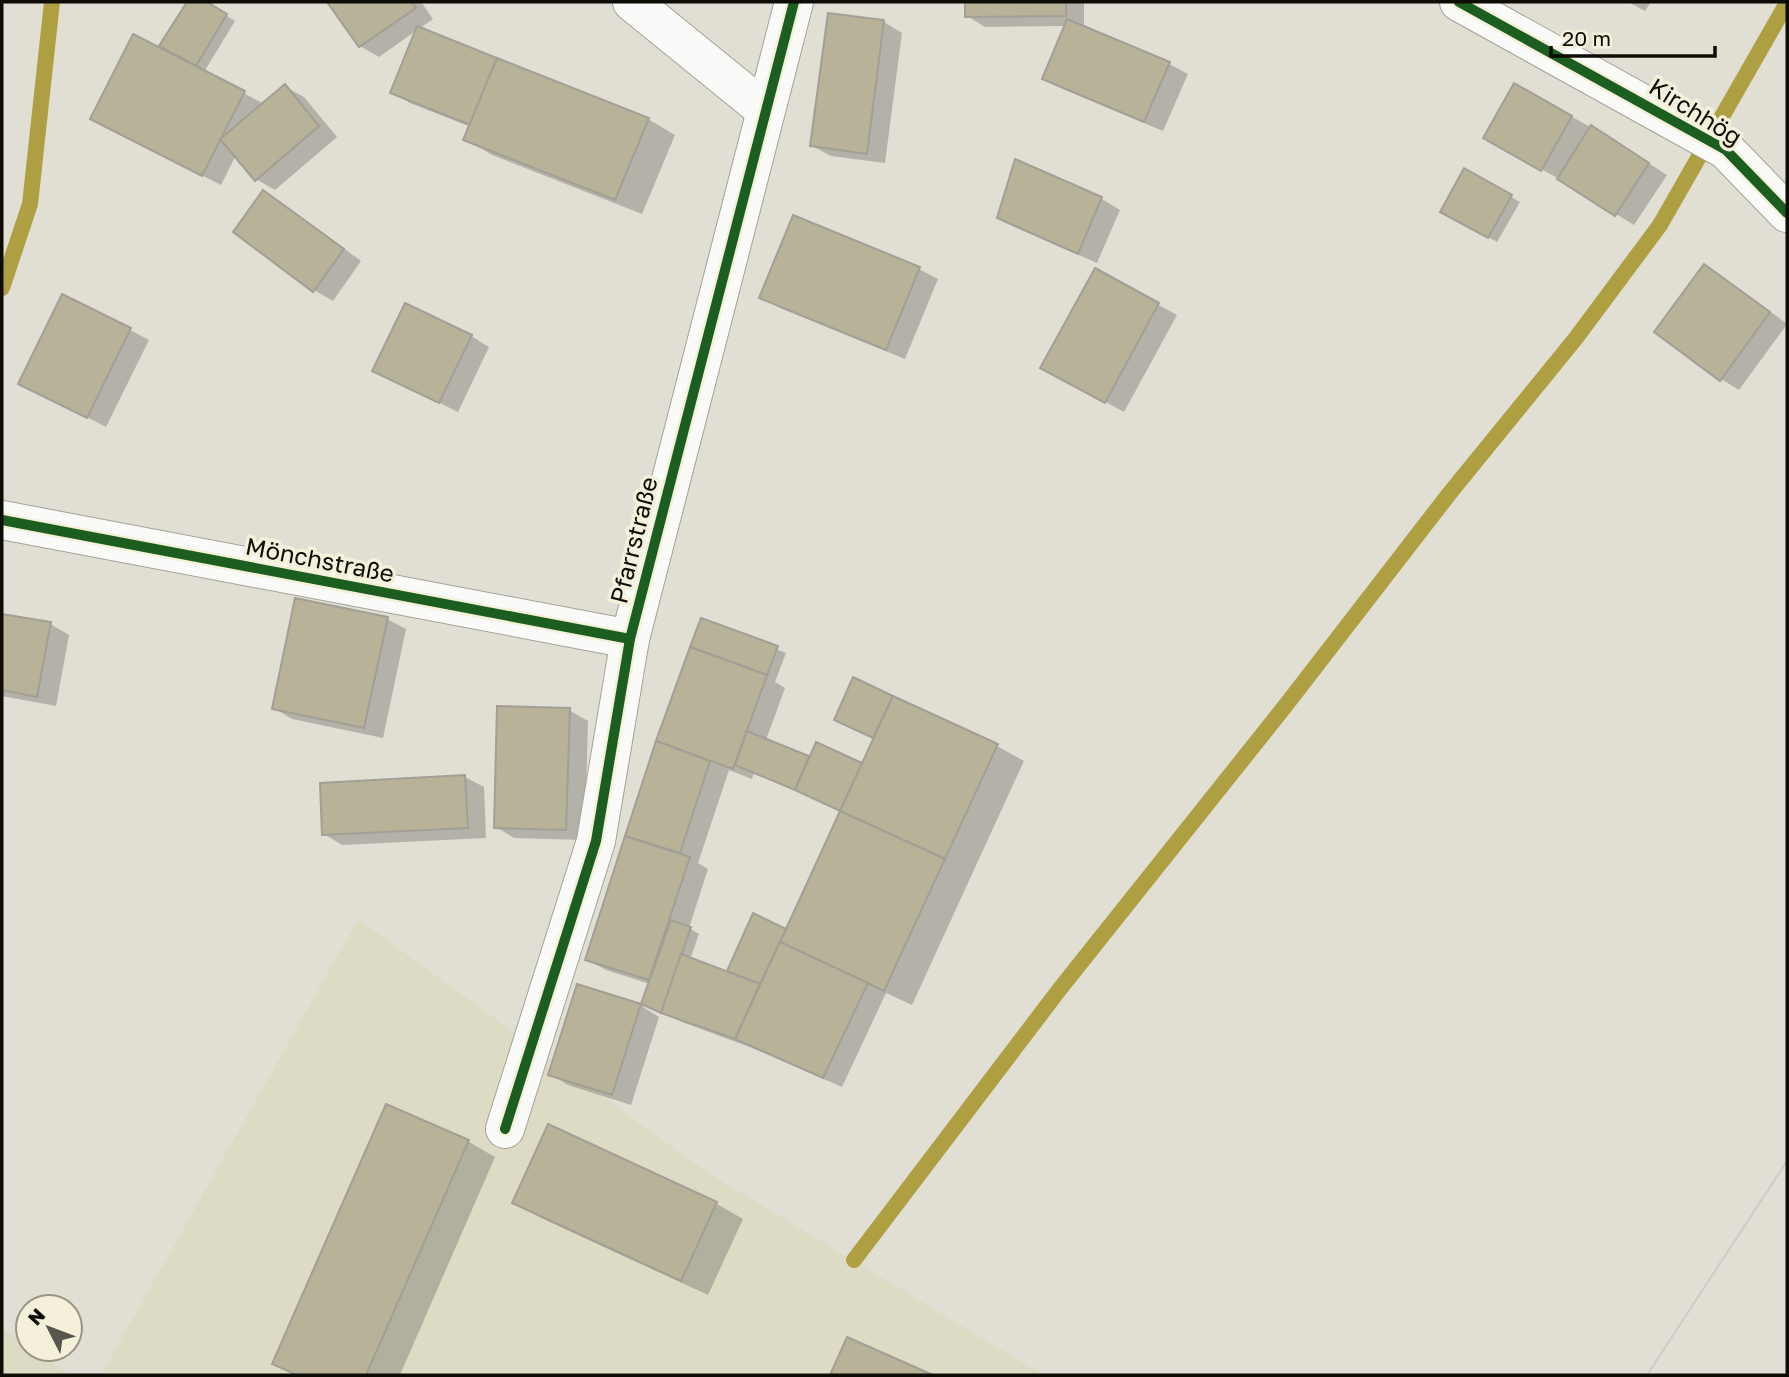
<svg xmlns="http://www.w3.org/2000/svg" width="1789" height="1377" viewBox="0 0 1789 1377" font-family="'Golos Text',sans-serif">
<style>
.built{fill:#dedbc5}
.shadow{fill:#0003;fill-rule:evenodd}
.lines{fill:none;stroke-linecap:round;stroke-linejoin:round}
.stream{stroke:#ae9f43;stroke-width:16}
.building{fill:#b7b298;stroke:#a19f96;stroke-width:2}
.street-casing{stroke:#a4a299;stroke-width:40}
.street{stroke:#fafaf8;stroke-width:38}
.tram{stroke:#cdcbc8;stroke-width:2}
.cycleway-casing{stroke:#f4f0da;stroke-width:15}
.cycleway{stroke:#1b5e20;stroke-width:10}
.labels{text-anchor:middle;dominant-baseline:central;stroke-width:7;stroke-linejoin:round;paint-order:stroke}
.street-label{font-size:24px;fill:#0d0c05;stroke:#f4f0da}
</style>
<rect width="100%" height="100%" fill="#e1dfd3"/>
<g class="built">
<path d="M358,919l353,256 333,200h-943z"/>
<path d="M2,1329l26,18v2h4l38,26h-68z"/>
</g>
<g class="shadow">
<path d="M189,2h16l30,19 -31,51 60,32 21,-17 19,10 33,40 -62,53 -19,-11 -20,-24 -15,30 -111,-56 58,-76 2,-2 -9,-5z"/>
<path d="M329,2h92l12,17 -14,10 229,90 27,16 -33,79 -150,-59 -26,-16 5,-12 -61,-24 -18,-11 25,-62 -38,27 -19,-11z"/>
<path d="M966,2h118v26l85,36 19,10 -25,57 -100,-42 -19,-10 22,-53 -81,1 -18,-11z"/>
<path d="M1628,2h23l-6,9z"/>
<path d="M884,22l18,11 -17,130 -54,-7 -19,-10z"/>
<path d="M1515,85l95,53 57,37 -33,50 -73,-45 -76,-42z"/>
<path d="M1016,161l86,38 18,11 -23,53 -80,-35 -18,-11z"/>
<path d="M1465,171l55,31 -23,40 -55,-31z"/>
<path d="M264,192l18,11 79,58 -28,40 -19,-11z"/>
<path d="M1705,266l18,11 64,47 -48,66 -18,-11z"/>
<path d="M919,269l19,10 -33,80 -125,-51 -19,-11z"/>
<path d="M1095,270l82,45 -53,97 -81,-45z"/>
<path d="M130,330l19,10 -43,87 -86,-44z"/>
<path d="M471,336l18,11 -31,65 -83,-41z"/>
<path d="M2,615l48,9 19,11 -13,71 -54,-10z"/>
<path d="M387,619l19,10 -23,109 -91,-19 -18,-11z"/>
<path d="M702,620l84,33 -11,29 10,6 -19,52 43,18 8,-14 46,22 13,-28 -31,-14 9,-45 143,67 27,15 -112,244 -26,-12 -44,94 -87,-38 -73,-27 -38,-17 -1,2 16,10 -28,88 -63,-20 -18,-11 28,-88 64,20 8,-22 -44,-14 -19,-11 71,-217zM729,770l23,9 2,-6 88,38 -55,120 -33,-15 -25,54 8,5v2l-47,-17 9,-26 -10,-6 19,-59 -10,-6z"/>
<path d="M569,710l19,11 -3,119 -71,-2 -18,-11z"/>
<path d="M465,777l19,10 2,51 -144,7 -18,-11z"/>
<path d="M387,1106l82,36 26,15 -95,218h-105l-21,-12z"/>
<path d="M549,1126l168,78 26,15 -35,76 -167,-77 -27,-15z"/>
</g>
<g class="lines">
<g class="stream">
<path d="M2,288l28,-84 22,-202"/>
<path d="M854,1260l205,-270 227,-285 163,-211 127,-156 84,-113 127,-222"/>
</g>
</g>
<g class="building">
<path d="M187,2h20l20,12 -31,52 -37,-20z"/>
<path d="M327,2h84l5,6 -57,39z"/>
<path d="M965,2h101v14l-101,1z"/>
<path d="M828,13l56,7 -17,134 -57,-8z"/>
<path d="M1067,19l103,43 -26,60 -102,-43z"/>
<path d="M417,26l80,32 -27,67 -80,-32z"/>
<path d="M133,34l112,57 -43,85 -112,-57z"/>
<path d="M497,58l152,60 -34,82 -152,-60z"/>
<path d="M1514,83l58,33 -31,55 -58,-33z"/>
<path d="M285,84l34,42 -64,55 -35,-42z"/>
<path d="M1591,125l58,38 -34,53 -58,-37z"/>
<path d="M1015,159l87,38 -24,57 -81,-36z"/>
<path d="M1464,168l48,27 -24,43 -48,-26z"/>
<path d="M263,190l81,59 -31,43 -80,-60z"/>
<path d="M793,215l127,52 -34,83 -127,-52z"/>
<path d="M1704,264l66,48 -50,69 -66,-49z"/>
<path d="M1095,268l64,35 -54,100 -65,-35z"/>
<path d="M62,294l69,34 -44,90 -69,-34z"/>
<path d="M405,303l67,32 -33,68 -67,-32z"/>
<path d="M295,598l93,19 -24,111 -92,-19z"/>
<path d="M2,614l49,8 -14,75 -35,-7z"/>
<path d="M701,618l77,28 -11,29 -77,-28z"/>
<path d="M690,647l77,28 -34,94 -77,-28z"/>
<path d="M853,677l40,19 -20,42 -39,-18z"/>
<path d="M893,696l105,48 -53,115 -105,-48z"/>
<path d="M497,706l73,2 -4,122 -72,-2z"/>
<path d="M747,731l62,25 -14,34 -60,-25z"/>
<path d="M656,741l54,20 -30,92 -55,-17z"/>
<path d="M816,742l46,21 -22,48 -45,-21z"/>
<path d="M465,775l3,53 -146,7 -2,-52z"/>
<path d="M840,811l105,48 -61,132 -104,-49z"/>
<path d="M625,836l65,21 -41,123 -64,-20z"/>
<path d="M753,913l33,16 -26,55 -33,-13z"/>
<path d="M671,920l20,7 -30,86 -20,-9z"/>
<path d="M780,942l88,41 -45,95 -88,-39z"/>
<path d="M681,954l79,30 -25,55 -74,-26z"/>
<path d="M577,984l64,20 -29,91 -64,-20z"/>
<path d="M386,1104l83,36 -103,235h-69l-25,-11z"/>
<path d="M548,1124l169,78 -36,79 -169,-78z"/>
<path d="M847,1337l86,38h-103z"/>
</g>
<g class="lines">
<defs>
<g id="street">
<path d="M632,2l133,108"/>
<path d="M1459,2l267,148 61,63"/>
<path d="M2,520l628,119"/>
<path d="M505,1129l91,-288 34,-202 164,-637"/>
</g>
</defs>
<use href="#street" class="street-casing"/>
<use href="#street" class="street"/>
<path class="tram" d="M1647,1375l140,-214"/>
<defs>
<g id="cycleway">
<path d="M1459,2l267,148 61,63"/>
<path d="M2,520l628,119"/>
<path d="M505,1129l91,-288 34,-202 164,-637"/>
</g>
</defs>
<use href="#cycleway" class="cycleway-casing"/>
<use href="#cycleway" class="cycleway"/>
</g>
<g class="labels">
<g class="street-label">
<text transform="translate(1696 111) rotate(32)">Kirchhög</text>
<text transform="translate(633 540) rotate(-76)">Pfarrstraße</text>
<text transform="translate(320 559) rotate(11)">Mönchstraße</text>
</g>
</g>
<rect width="1789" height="1377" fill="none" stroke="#0d0c05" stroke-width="7"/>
<g transform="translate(49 1328) rotate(312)"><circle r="33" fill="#f4f0da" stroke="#989585" stroke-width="2"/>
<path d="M0-5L12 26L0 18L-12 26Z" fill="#57564d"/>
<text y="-10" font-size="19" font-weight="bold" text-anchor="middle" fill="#0d0c05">N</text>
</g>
<path d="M1551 46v10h164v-10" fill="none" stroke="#0d0c05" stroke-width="3.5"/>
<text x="1562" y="46" font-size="21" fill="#0d0c05" stroke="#f4f0da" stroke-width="5" paint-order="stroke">20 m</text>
</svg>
